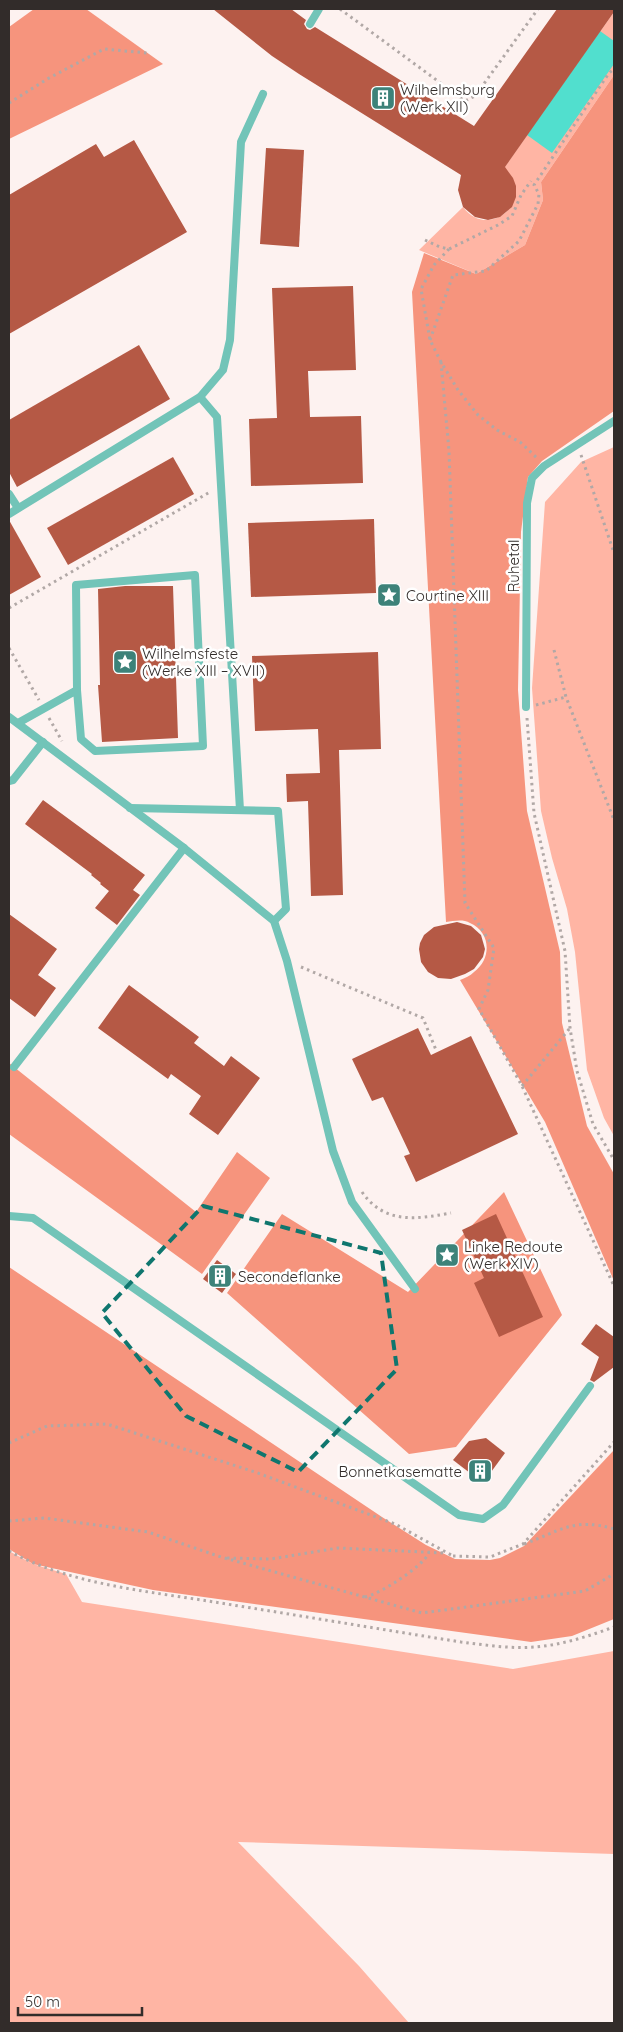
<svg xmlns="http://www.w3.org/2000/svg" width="623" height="2032" viewBox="0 0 623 2032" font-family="Quicksand,sans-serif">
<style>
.green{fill:#ffb5a4}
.forest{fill:#f6947d}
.water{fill:#51dfce}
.building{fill:#b55945}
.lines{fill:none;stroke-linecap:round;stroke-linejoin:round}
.path{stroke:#b1a8a6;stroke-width:3;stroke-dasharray:2.5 4;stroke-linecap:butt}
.service{stroke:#72c4b8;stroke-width:8}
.marked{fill:none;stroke:#0f766e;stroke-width:4;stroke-dasharray:10 6;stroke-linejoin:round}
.labels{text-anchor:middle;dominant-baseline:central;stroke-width:5;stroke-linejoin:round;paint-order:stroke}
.poi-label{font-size:15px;fill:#322c2a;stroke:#fff;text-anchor:start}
.street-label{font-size:15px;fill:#322c2a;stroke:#fff}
</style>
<rect width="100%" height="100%" fill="#fdf2f0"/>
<g class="green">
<path d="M614,12v63l-73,107 2,18 -18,45 -49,29 -57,-24 44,-43c26,35 75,-8 41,-39z"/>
<path d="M614,447v689l-10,-18 -17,-48 -12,-118 -8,-43 -15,-51 -11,-47 -9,-123 13,-186 36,-40z"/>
<path d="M9,1551l24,13 33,10 16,28 431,67 101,-18v203l-376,-12 121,124 50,57h-400z"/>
</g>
<g class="forest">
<path d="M34,9h52l77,55 -154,75v-112z"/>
<path d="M614,75v336l-72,50 -14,16 -7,55 -3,158 9,121 33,141 2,71 25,103 27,48v107l-69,-159 -85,-142c5,-2 10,-4 14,-8 18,-13 17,-40 -4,-49 -7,-4 -16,-2 -24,-1l-34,-630 12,-39 52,21 49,-29 18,-45 -2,-18z"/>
<path d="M9,1063l187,149 41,-60 33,26 -68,96 -193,-140z"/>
<path d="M504,1192l58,123 -106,132 -47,7 -182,-161 55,-79 126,78z"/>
<path d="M9,1267l373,250 44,28 29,14 35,1 10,-2 24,-12 90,-96v169l-42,17 -41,6 -378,-52 -120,-26 -24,-15z"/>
</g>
<path class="water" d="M600,31l14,10v23l-62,89 -25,-18z"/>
<g class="building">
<path d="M213,9h78l15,11 -2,4 3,5 3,1 5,-3 159,99 83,-117h57v3l-109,155 8,11 3,8v11l-4,10 -12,10 -12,3 -13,-3 -12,-10 -5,-17 3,-15 -162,-101 -27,-18z"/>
<path d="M134,140l53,92 -178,102v-139l87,-51 8,13z"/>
<path d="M266,148l38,2 -5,97 -39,-3z"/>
<path d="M353,286l3,84 -48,1 2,46 51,-1 2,67 -112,3 -2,-67 28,-1 -5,-130z"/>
<path d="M139,345l31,54 -153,88 -8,-15v-52z"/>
<path d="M173,457l21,37 -126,71 -21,-37z"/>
<path d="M374,519l2,74 -125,4 -3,-74z"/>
<path d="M9,520l32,57 -32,18z"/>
<path d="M125,586h48l5,152 -76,4 -4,-57h2l-2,-96z"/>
<path d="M378,652l3,97 -42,1 4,145 -32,1 -3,-95 -21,1 -1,-28 34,-1 -2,-44 -63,2 -3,-75z"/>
<path d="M43,800l102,75 -12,15 7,5 -23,30 -22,-17 14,-17 -9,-7 1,-1 -10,-8 1,-1 -67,-50z"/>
<path d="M9,914l48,35 -19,26 18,13 -21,29 -26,-19z"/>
<path d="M457,922l14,4 10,9 4,14 -2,8 -9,12 -9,5 -14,5 -13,-1 -10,-6 -7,-10 -2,-13 1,-6 4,-8 10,-8z"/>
<path d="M129,985l70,52 -5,6 30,23 7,-10 29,22 -42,57 -29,-21 12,-18 -30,-22 -3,5 -70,-51z"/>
<path d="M418,1028l13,27 40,-19 47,98 -102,48 -12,-26 6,-2 -27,-57 -11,4 -20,-42z"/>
<path d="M496,1214l47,103 -44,20 -25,-54 10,-5 -22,-48z"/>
<path d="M217,1260l19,14 -14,19 -19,-14z"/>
<path d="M596,1324l18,13v30l-20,15 -4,-2 9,-23 -18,-13z"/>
<path d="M486,1438l19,15 -22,30 -30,-23 16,-19z"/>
</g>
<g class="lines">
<g class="path">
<path d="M340,9l125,92 10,-5 63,-87"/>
<path d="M9,103l40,-25 55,-29 43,4"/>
<path d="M425,240l15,7 9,2 49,-24 14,-9 9,-21 10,-14"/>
<path d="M449,249l-15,16 -13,24 9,51 11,22 17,28 20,25 19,15 23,12 17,16"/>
<path d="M430,340l23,-65 33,-4 33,-30 19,-37 1,-10 -5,-9 75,-112 5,-4"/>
<path d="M441,362l8,89 16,452 29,45 -6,42 -9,19 43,77 92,200"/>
<path d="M581,455l33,98"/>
<path d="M9,608l201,-116"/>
<path d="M9,648l30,52"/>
<path d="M554,650l12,47 48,123"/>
<path d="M536,705l30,-8"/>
<path d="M49,718l13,23"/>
<path d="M527,718l7,95 31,138 5,77 7,43 16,53 21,36"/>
<path d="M301,967l122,51 13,32"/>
<path d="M522,1086l48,-58"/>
<path d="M362,1192c23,33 55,27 89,21"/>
<path d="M9,1443l38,-17 60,-2 148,48 140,52 58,32"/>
<path d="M9,1521l35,-3 104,14 73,25 201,56 163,-22 29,-17"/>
<path d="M524,1544c36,-13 50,-27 90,-15"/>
<path d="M9,1551c60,33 137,40 205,51 82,13 165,27 247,40 24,3 50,7 74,5 27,-2 54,-11 79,-20"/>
<path d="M453,1556l37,1 33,-13 91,-102"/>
<path d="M227,1558l44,1 67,-11 106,5"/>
<path d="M365,1597c15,-3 57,-30 64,-44"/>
</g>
<g class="service">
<path d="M310,24l9,-15"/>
<path d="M200,397l17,20 23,393"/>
<path d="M9,494l9,14"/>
<path d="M9,514l191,-117 23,-27 7,-30 11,-198 22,-48"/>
<path d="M526,707l1,-204 5,-25 12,-12 70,-45"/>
<path d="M9,717l175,131 90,73 13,40 46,190 19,51 63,87"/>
<path d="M18,723l59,-33 -1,-105 119,-10 8,171 -108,5 -14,-12 -4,-49"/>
<path d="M9,781l4,-1 30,-38"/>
<path d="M130,808l148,3 8,98 -12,12"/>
<path d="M14,1067l170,-219"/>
<path d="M9,1216l24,2 426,297 24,4 20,-14 87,-119"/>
</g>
</g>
<path class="marked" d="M203,1206l178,47 16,116 -99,103 -112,-56 -84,-103z"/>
<defs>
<symbol id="building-square" viewBox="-11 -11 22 22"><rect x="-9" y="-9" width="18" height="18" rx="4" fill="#3d8279" stroke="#fff"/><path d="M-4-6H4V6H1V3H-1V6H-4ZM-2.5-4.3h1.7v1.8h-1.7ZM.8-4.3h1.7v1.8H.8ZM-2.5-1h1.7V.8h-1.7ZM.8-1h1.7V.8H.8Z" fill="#fff"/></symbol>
<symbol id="sight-square" viewBox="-11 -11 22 22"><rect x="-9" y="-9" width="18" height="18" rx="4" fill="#3d8279" stroke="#fff"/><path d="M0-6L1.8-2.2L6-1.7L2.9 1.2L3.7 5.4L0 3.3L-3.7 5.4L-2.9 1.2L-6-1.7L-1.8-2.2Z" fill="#fff"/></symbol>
</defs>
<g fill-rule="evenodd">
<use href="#building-square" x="369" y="84" width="28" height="28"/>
<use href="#sight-square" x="375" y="581" width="28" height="28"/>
<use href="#sight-square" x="111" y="648" width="28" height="28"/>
<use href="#sight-square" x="433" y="1241" width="28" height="28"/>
<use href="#building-square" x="206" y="1262" width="28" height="28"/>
<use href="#building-square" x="466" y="1457" width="28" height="28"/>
</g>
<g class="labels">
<g class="poi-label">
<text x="400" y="89">Wilhelmsburg<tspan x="400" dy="17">(Werk XII)</tspan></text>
<text x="406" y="595">Courtine XIII</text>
<text x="142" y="653">Wilhelmsfeste<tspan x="142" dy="17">(Werke XIII – XVII)</tspan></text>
<text x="464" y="1246">Linke Redoute<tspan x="464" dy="17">(Werk XIV)</tspan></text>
<text x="238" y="1276">Secondeflanke</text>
<text x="462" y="1471" text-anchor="end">Bonnetkasematte</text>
</g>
<g class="street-label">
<text transform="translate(513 566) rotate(-90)">Ruhetal</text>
</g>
</g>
<rect width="623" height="2032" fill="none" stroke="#322c2a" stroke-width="20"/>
<path d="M18 2007v8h124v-8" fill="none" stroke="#322c2a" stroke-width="2.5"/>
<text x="25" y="2007" font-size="15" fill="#322c2a" stroke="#ffffff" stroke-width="4" paint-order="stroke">50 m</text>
</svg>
